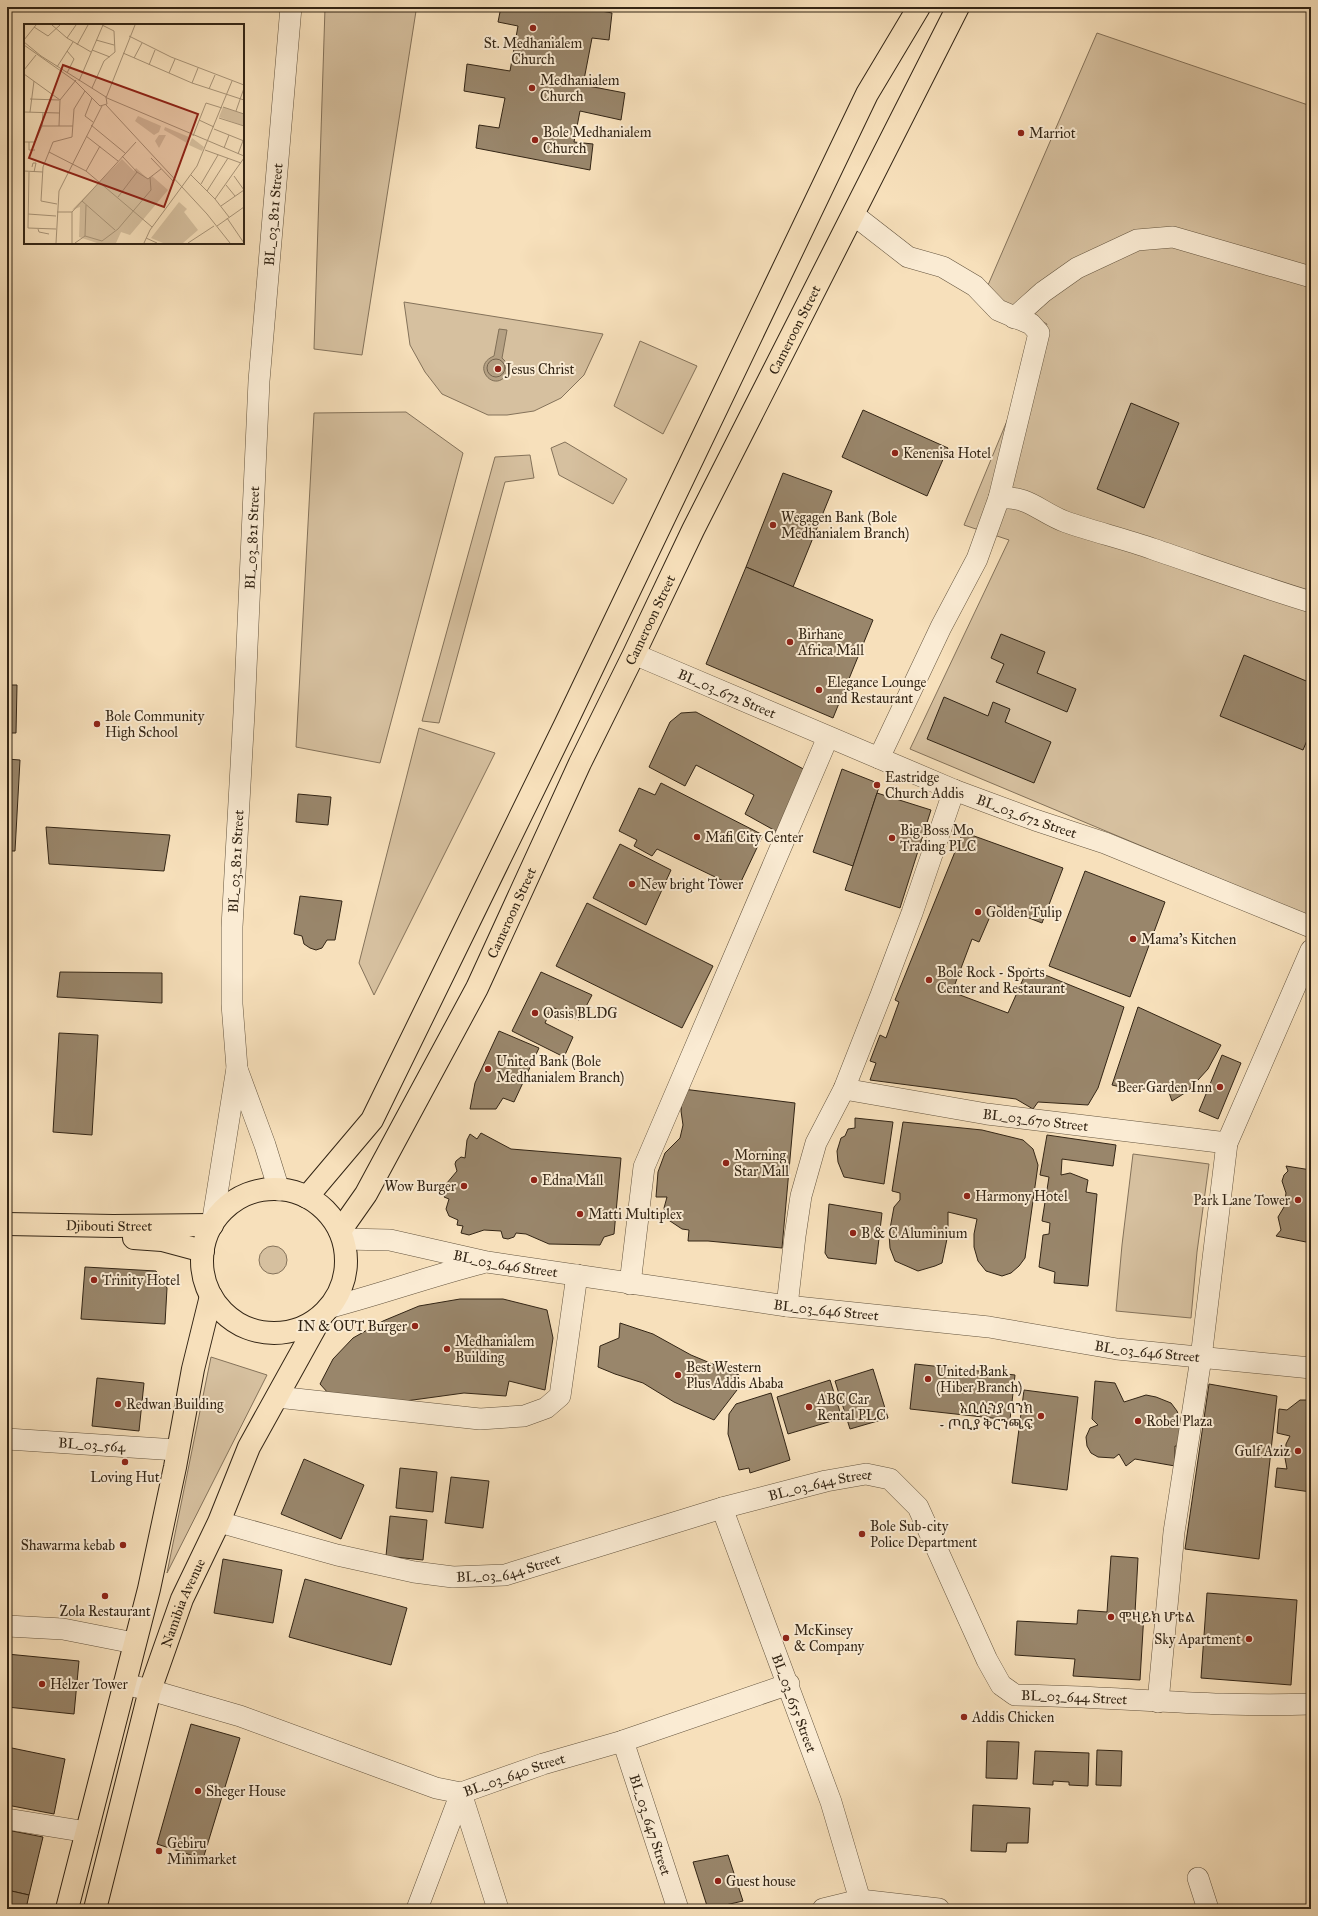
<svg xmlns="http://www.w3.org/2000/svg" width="1318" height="1916" viewBox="0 0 1318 1916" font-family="'IM FELL Great Primer','Noto Serif Ethiopic',serif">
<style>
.green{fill:#d6c09f;stroke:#84725a}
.water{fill:#b4a083;stroke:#806f57}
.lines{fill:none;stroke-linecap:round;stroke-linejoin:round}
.shore{stroke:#74624c;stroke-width:1}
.building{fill:#99866b;stroke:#332515}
.minor-casing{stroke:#64543e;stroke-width:22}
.primary-casing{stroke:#332515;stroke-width:24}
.minor{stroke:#faebd3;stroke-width:21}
.primary{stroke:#f7e0bb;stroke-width:22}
.poi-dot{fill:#8f2418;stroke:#faebd3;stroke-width:1.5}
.labels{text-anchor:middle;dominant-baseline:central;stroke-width:4;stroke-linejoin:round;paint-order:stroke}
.poi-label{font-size:14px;fill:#332515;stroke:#faebd3;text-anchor:start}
.street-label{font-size:14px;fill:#332515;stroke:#faebd3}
.inset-road{fill:none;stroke:#a99579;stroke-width:1}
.view{fill:#8f2418;fill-opacity:0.15;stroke:#8f2418;stroke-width:2}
.inset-edge{fill:none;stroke:#332515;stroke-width:2}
</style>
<rect width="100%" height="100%" fill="#f7e0bb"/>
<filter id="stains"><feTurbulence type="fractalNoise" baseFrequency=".005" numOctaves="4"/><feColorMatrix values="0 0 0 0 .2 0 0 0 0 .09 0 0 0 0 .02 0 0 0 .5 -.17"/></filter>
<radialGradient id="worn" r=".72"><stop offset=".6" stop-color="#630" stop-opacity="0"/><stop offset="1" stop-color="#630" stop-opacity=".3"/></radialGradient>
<g class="green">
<path d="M325,8l91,3 -54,344 -48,-6z"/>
<path d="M1097,33l214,73v811l-401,-168 99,-209 -45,-15 83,-201 -62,-32z"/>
<path d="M404,302l199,32 -19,41 -23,23 -27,13 -27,4h-19l-46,-21 -17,-22 -15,-27z"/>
<path d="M640,341l57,25 -34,68 -49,-28z"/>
<path d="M406,412l57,41 -83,310 -84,-16 18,-334z"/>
<path d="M565,442l62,37 -14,25 -54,-29 -8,-27z"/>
<path d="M530,455l4,23 -29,4 -66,241 -17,-2 73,-264z"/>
<path d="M419,728l76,25 -121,242 -15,-32z"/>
<path d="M1133,1154l76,10 -12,88 -6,66 -75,-7 6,-66z"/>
<circle cx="273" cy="1260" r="14"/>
<path d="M211,1357l56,18 -100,198z"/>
</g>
<path class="water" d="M499,329l8,1 -5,28 6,6v8c-12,24 -39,-6 -14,-16z"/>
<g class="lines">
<circle class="shore" cx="496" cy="368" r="9"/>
</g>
<g class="building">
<path d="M501,7h96l-1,3 16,3 -3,27 -17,-2 -9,47 42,8 -4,27 -41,-9 -6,31 19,2 -3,26 -114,-22 3,-23 20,3 6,-30 -41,-7 3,-27 43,7 8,-45 -20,-4z"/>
<path d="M1131,403l48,20 -35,85 -47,-19z"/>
<path d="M863,410l85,38 -21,48 -85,-39z"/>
<path d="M783,473l49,18 -39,96 -47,-20z"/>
<path d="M746,567l127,53 -40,98 -127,-54z"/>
<path d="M1001,634l44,18 -8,21 39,16 -9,23 -71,-30 8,-18 -13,-6z"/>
<path d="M1244,655l67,28v48l-8,19 -83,-34z"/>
<path d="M7,685h10l-1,48h-9z"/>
<path d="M944,697l44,19 5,-14 17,7 -5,13 46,20 -17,41 -107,-44z"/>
<path d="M696,712l115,61 -30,61 -36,-20 9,-19 -58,-30 -11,21 -36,-19 21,-45 11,-9z"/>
<path d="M7,759l13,1 -5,91h-8z"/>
<path d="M842,769l38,15 -27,82 -40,-14z"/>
<path d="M661,783l102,52 -25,53 -81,-39 -5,7 -18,-10 3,-6 -18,-9 20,-43 16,7z"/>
<path d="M877,793l54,17 -31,98 -55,-18z"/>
<path d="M298,794l33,3 -3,28 -32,-3z"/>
<path d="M46,827l124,8 -6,36 -115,-7z"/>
<path d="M963,832l100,36 -21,55 -47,-18 -16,37 -7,-3 -20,53 56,21 20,-45 96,39 -26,81 -10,17 -50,-3 -5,7 -17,-10 -146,-19 6,-17 -6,-2 10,-26 6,3 13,-36 -4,-2z"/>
<path d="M620,844l51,26 -25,55 -53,-27z"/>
<path d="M1085,871l80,31 -35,95 -81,-31z"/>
<path d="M300,896l42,5 -7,39h-8l-5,8 -6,2 -6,-2 -6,-4 -2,-8 -8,-2z"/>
<path d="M587,903l126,63 -31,62 -126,-62z"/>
<path d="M60,972l102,1v30l-105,-6z"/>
<path d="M541,972l51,23 -13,25 -27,-13 -7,16 28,14 -9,20 -52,-26z"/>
<path d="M1138,1007l83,38 -13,24 -20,22 -16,10 -5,-14 -15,2h-23l-17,-4z"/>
<path d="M499,1031l40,17 -25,54 -11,-4 -7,11h-26l5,-26z"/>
<path d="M59,1033l39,2 -6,100 -39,-3z"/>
<path d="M1222,1055l19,8 -23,56 -19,-8z"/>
<path d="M683,1089l112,14 -13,145 -74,-7h-20l1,-11 -7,-1 -15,-10 -3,-11 3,-11h-11l2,-25 7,-19 15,-15 3,-13 -2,-14z"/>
<path d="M855,1118l38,4 -9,62 -40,-7 -6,-15 -1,-11 4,-13 4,-2 3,-7 7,-1z"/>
<path d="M903,1122l79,8 41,10 10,9 5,16 -13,93 -6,8 -8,7 -9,3 -16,-5 -8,-10 -4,-14v-13l3,-15 -29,-7v22l-6,29 -7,3 -17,5 -23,-10 -5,-13 -1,-14 5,-27 6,-7v-7l-8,-2z"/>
<path d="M481,1133l30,16 110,9 -7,76 -10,3 -4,8 -51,-1 -23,-10 -10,-1 -2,4 -6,2 -5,-1 -2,-7 -17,-1 -15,5 -8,-2 2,-7 -6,-1 1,-5 -9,-4 -3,-7 3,-10 -5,-2 3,-5 -6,-2 16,-19 -2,-7 1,-3 5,-4 4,1 2,-18 3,-6 7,5z"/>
<path d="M1047,1135l69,10 -3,21 -51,-7 -1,16 9,-2 18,7 -2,12 11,2 -9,92 -34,-3 1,-11 -16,-5 4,-32 6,-1 1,-11 -8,-2 7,-44 -9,-2z"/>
<path d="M1286,1166l25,4v73l-35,-7 5,-6 -3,-13 6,-10 2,-14 -4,-12 2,-6 4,-4z"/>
<path d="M829,1204l53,9 -6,51 -48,-6 -3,-5z"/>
<path d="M85,1267l71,4 11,17 -2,36 -84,-5z"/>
<path d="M460,1299h43l44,11 6,28 -8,52 -36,-9 -3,15 -42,-3 -95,13 -32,-3 -17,-19 13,-25 20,-21 30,-17 36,-15z"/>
<path d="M620,1323l33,11 38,21 48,20 -2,15 -23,30 -40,-18 -31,-19 -28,-9 -17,-7 2,-21 19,-8z"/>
<path d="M915,1364l100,11 -5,45 -100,-11z"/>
<path d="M873,1369l15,49 -38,11 -15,-48z"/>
<path d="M97,1378l47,5 -5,48 -47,-5z"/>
<path d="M830,1380l12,38 -54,16 -11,-37z"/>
<path d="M1095,1381l20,2 9,19 22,-7 10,2 15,6 6,8 5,13 1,23 -8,-1v20l-40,-7 -9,7 -7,-12 -5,4 -16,-1 -7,-4 -4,-7 -1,-9 4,-9 8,-3 -6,-6z"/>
<path d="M1209,1384l68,12 -18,163 -74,-10z"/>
<path d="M1024,1390l54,7 -11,93 -55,-7z"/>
<path d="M771,1393l19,67 -40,13 -1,-5 -10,2 -11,-36 1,-20 7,-10z"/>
<path d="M1300,1400h11v92l-36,-5 2,-19 10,1 -2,-11 1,-14 4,-8 -13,-3 2,-24 8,1z"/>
<path d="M304,1459l60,26 -23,54 -60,-25z"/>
<path d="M400,1468l37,4 -4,40 -37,-4z"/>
<path d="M451,1477l38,4 -6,47 -38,-5z"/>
<path d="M390,1516l37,4 -4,40 -37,-4z"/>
<path d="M1111,1556l27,2 -3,55h9l-4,67 -67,-4 2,-17 -60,-4 2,-34 60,3 1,-14 29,2z"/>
<path d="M223,1559l59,11 -9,53 -59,-10z"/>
<path d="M305,1579l102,29 -16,57 -102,-28z"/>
<path d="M1207,1593l90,7 -6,85 -90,-7z"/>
<path d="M7,1654l72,7 -5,53 -67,-7z"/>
<path d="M191,1724l49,14 -37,121 -46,-15z"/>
<path d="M987,1741l32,1 -2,37 -31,-1z"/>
<path d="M7,1747l58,12 -11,55 -47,-9z"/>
<path d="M1097,1750l25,1 -1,35 -25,-1z"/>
<path d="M1035,1751l54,2 -1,33 -19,-1v-3l-16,-1v4l-20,-1z"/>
<path d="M973,1805l57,3 -2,35h-21l-1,9 -35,-1z"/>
<path d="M7,1830l36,7 -14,58 -22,-5z"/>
<path d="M728,1855l15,46 -35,8 -15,-47z"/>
<path d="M7,1890l22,5 -3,14h-19z"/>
</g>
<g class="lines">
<defs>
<g id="minor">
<path d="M854,215l54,42 35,10 32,19 23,24 33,14 8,9 -40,165"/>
<path d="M1014,318l29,-26 34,-24 60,-28 36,-3 138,40"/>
<path id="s1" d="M634,654l320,136 81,30 70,23 206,84"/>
<path d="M879,758l62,-131 36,-68 22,-61c29,-3 42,15 67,24 29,10 59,17 87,27 53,18 105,37 158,53"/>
<path d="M237,1069l28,76 14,45"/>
<path id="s2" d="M844,1089l143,25 240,29"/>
<path id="s3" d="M212,1225l25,-157 -5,-64v-77l12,-214 15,-332 32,-374"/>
<path id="s4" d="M343,1239l47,1 97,22 300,44 202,21 128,22 194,19"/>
<path d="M630,1284l14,-117 184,-430"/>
<path d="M787,1306l8,-70 6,-40 15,-53 28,-54 37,-94 31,-82 42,-123"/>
<path d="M331,1307c50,-13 100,-31 151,-44"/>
<path d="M277,1397l203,22 44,-3 22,-8 14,-12 17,-121"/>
<path id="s5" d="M7,1439l170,11"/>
<path id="s6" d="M722,1508l109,294 29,98"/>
<path id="s7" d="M219,1522l118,33 77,17 39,5 52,-2 217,-67 104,-27 40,-7 24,5 28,28 69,153 14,25 14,10c99,1 197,13 296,9"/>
<path d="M7,1626l56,3 71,14"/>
<path id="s8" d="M124,1684l26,6 90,26 196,72 25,5 82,-29 80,-23 166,-57"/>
<path d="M1158,1702l16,-170 27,-174 26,-215 84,-193"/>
<path id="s9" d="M623,1741l55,168"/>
<path d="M461,1793l37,116"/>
<path d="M7,1819l80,13"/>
<path d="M1198,1878l10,31"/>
<path d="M417,1909l44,-116"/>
<path d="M823,1909l37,-9 79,9"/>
</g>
<g id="primary">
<circle cx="274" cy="1261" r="72"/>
<path d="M307,1197l65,-77 193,-395 302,-631 52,-87"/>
<path id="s10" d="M7,1224l106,2 99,-1"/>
<path id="s11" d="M340,1231l26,-37 111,-206 103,-225 54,-109 59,-124 265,-523"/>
<path d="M134,1238l28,2 41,11"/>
<path d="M67,1909l82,-320 26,-122 18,-98 18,-73"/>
<path id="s12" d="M95,1909l55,-219 32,-91 37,-77 30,-75 72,-130"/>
</g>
</defs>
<use href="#minor" class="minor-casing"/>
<use href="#primary" class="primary-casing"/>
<use href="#minor" class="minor"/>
<use href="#primary" class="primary"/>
</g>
<g class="poi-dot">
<circle cx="533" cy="28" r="4"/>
<circle cx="532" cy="88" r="4"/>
<circle cx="1021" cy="133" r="4"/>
<circle cx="535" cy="140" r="4"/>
<circle cx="498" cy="369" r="4"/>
<circle cx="895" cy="453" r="4"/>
<circle cx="773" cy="525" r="4"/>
<circle cx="790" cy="642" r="4"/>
<circle cx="819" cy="690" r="4"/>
<circle cx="97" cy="724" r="4"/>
<circle cx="877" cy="785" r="4"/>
<circle cx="697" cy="837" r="4"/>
<circle cx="892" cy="838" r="4"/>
<circle cx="632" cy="884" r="4"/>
<circle cx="978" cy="912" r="4"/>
<circle cx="1133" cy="939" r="4"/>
<circle cx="929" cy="980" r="4"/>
<circle cx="535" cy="1013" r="4"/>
<circle cx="488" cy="1069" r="4"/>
<circle cx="1220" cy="1087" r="4"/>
<circle cx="726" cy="1163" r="4"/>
<circle cx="534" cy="1180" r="4"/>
<circle cx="464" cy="1186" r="4"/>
<circle cx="967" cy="1196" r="4"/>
<circle cx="1298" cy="1200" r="4"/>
<circle cx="580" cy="1214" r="4"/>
<circle cx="853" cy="1233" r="4"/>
<circle cx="94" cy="1280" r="4"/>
<circle cx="415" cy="1326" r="4"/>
<circle cx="447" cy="1349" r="4"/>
<circle cx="678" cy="1375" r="4"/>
<circle cx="928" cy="1379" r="4"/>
<circle cx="118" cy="1404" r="4"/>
<circle cx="809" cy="1407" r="4"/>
<circle cx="1041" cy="1416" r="4"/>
<circle cx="1138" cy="1421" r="4"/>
<circle cx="1298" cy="1451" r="4"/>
<circle cx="125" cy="1462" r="4"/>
<circle cx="862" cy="1534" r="4"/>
<circle cx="123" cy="1545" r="4"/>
<circle cx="105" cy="1596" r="4"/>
<circle cx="1111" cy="1617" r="4"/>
<circle cx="786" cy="1638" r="4"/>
<circle cx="1249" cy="1639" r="4"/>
<circle cx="42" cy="1684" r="4"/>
<circle cx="964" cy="1717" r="4"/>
<circle cx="198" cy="1791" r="4"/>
<circle cx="159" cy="1851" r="4"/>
<circle cx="718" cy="1881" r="4"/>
</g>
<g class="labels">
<g class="poi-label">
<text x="533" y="43" text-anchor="middle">St. Medhanialem<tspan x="533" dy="16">Church</tspan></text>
<text x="540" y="80">Medhanialem<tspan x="540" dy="16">Church</tspan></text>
<text x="543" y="132">Bole Medhanialem<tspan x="543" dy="16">Church</tspan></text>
<text x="1029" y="133">Marriot</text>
<text x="506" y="369">Jesus Christ</text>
<text x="903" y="453">Kenenisa Hotel</text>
<text x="781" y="517">Wegagen Bank (Bole<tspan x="781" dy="16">Medhanialem Branch)</tspan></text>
<text x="798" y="634">Birhane<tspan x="798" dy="16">Africa Mall</tspan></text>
<text x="827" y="682">Elegance Lounge<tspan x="827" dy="16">and Restaurant</tspan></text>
<text x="105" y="716">Bole Community<tspan x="105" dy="16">High School</tspan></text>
<text x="885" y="777">Eastridge<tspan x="885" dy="16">Church Addis</tspan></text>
<text x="900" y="830">Big Boss Mo<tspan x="900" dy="16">Trading PLC</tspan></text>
<text x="705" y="837">Mafi City Center</text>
<text x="640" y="884">New bright Tower</text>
<text x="986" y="912">Golden Tulip</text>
<text x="1141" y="939">Mama's Kitchen</text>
<text x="937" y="972">Bole Rock - Sports<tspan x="937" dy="16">Center and Restaurant</tspan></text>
<text x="543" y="1013">Oasis BLDG</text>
<text x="496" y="1061">United Bank (Bole<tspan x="496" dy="16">Medhanialem Branch)</tspan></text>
<text x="1212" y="1087" text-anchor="end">Beer Garden Inn</text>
<text x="734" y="1155">Morning<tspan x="734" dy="16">Star Mall</tspan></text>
<text x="542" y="1180">Edna Mall</text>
<text x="456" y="1186" text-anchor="end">Wow Burger</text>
<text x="975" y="1196">Harmony Hotel</text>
<text x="1290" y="1200" text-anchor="end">Park Lane Tower</text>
<text x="588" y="1214">Matti Multiplex</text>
<text x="861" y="1233">B &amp; C Aluminium</text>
<text x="102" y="1280">Trinity Hotel</text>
<text x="407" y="1326" text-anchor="end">IN &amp; OUT Burger</text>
<text x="455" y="1341">Medhanialem<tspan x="455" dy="16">Building</tspan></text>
<text x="686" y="1367">Best Western<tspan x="686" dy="16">Plus Addis Ababa</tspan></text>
<text x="936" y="1371">United Bank<tspan x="936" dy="16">(Hiber Branch)</tspan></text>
<text x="817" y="1399">ABC Car<tspan x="817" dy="16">Rental PLC</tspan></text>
<text x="126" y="1404">Redwan Building</text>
<text x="1033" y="1408" text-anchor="end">አቢሲንያ ባንክ<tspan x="1033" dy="16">- ጦቢያ ቅርንጫፍ</tspan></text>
<text x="1146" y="1421">Robel Plaza</text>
<text x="1290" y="1451" text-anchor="end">Gulf Aziz</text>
<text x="125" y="1477" text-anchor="middle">Loving Hut</text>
<text x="870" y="1526">Bole Sub-city<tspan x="870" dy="16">Police Department</tspan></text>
<text x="115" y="1545" text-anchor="end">Shawarma kebab</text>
<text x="105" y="1611" text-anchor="middle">Zola Restaurant</text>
<text x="1119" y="1617">ሞዛይክ ሆቴል</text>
<text x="794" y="1630">McKinsey<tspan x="794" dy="16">&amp; Company</tspan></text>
<text x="1241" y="1639" text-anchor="end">Sky Apartment</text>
<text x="50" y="1684">Helzer Tower</text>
<text x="972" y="1717">Addis Chicken</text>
<text x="206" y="1791">Sheger House</text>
<text x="167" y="1843">Gebiru<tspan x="167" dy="16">Minimarket</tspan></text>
<text x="726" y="1881">Guest house</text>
</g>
<g class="street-label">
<text stroke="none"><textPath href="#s3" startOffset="1014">BL_03_821 Street</textPath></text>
<text stroke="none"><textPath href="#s11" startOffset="1010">Cameroon Street</textPath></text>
<text stroke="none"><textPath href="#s3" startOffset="690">BL_03_821 Street</textPath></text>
<text stroke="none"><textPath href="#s11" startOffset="686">Cameroon Street</textPath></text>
<text stroke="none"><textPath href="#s1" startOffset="101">BL_03_672 Street</textPath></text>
<text stroke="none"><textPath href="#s1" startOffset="425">BL_03_672 Street</textPath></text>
<text stroke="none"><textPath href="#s3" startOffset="366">BL_03_821 Street</textPath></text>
<text stroke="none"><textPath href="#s11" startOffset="362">Cameroon Street</textPath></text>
<text stroke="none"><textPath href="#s2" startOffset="194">BL_03_670 Street</textPath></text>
<text stroke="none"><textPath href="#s10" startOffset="102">Djibouti Street</textPath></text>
<text stroke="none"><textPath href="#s4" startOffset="165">BL_03_646 Street</textPath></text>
<text stroke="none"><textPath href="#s4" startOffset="489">BL_03_646 Street</textPath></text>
<text stroke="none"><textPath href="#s4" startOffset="813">BL_03_646 Street</textPath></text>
<text stroke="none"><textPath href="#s5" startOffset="85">BL_03_564</textPath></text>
<text stroke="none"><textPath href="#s7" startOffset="621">BL_03_644 Street</textPath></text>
<text stroke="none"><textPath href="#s7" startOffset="297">BL_03_644 Street</textPath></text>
<text stroke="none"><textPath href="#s12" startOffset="319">Namibia Avenue</textPath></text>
<text stroke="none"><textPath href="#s7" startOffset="1005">BL_03_644 Street</textPath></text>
<text stroke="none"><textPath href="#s6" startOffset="208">BL_03_655 Street</textPath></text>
<text stroke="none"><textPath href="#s8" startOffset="411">BL_03_640 Street</textPath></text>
<text stroke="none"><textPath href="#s9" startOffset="88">BL_03_647 Street</textPath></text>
</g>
</g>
<g transform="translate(24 24)">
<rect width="220" height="220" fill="#f7e0bb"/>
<path d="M199,83l21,7v12l-25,-9zM114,92l23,10 -2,6 -5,3 -19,-14zM141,103l24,10 -2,6 -23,-13zM135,111h7l-7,13 -4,-7zM168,114l12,9 -2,4 -13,-6zM98,135l12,12 2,-3 12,11 4,-3 16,14 -38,45 -9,-3 -5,11h-19l-18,-6 1,-30 -8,3zM155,178l8,7 -3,3 14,18 -15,13h-20l-12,-5z" fill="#d6c09f"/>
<path class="inset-road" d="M28,1l15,13 24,14M10,3l14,9 12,-11M105,12l42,21 73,28M43,14l9,-13M0,16l12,-15M72,16l18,5M0,18l17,14 65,41 1,7 -7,2 -25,-25 -51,-36M53,21l11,-20M68,26l18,7M43,27l7,8 -7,14M99,29l69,30 52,17M110,34l8,-15M125,41l6,-15M33,43l16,-25M0,46l12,-15M145,49l6,-14M0,50l36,26M55,57l24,-56M168,59l6,-15M68,64l12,-27 11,-9 -1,-21 -12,-6M185,65l6,-14M68,74l-7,18 8,6M82,74l29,-73M83,74l137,58M6,75l29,1M82,81l101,109 23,29M199,83l21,7M212,87l8,-23M0,88l35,1M6,88l4,-31M195,94l25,8M175,96l15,7M67,101l34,28M18,102h31M35,102l1,-26 16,-20M190,105l30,12M62,112l32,25M169,112l13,-33 16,5M0,118h11l7,-16 1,-13M5,118v8h6M200,124l5,-13M181,126l36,13M25,128l37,19 66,56M214,130l6,-16M127,134l23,24M8,143l1,-4h3l-2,9M0,147l19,1M62,147l14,-25M5,148l-1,56 28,1M113,148l11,7 13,-10M167,151l24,24 14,18M210,152l10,14M177,160l17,-29M202,161l9,11M183,167l21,-33M94,173l19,-25 -15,-16M191,175l29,-41M58,177l33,29M33,180l-16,-3 2,-34 10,-25 19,-5 2,-28 11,-18M197,182l23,-16M33,188h15M4,190l28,2M203,194l17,25M193,202l27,-19M14,205l1,3 10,2M61,212l1,-31M122,214l11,5M32,219l3,-52 43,-85M48,219v-31l64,-70M51,219l10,-7 17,5 16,-12 33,-39 -1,-13M120,219l6,-13 47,-64 35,-85M164,219l26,-17"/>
<path class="view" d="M39,41l135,49 -34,93 -135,-49z"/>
<rect width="220" height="220" class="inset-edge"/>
</g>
<rect width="1318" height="1916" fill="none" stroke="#f7e0bb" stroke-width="24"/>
<rect x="8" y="8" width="1302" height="1900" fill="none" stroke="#332515" stroke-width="2"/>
<rect x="12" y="12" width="1294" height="1892" fill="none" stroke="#332515"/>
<rect width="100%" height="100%" filter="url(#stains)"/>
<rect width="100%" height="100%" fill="url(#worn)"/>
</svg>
